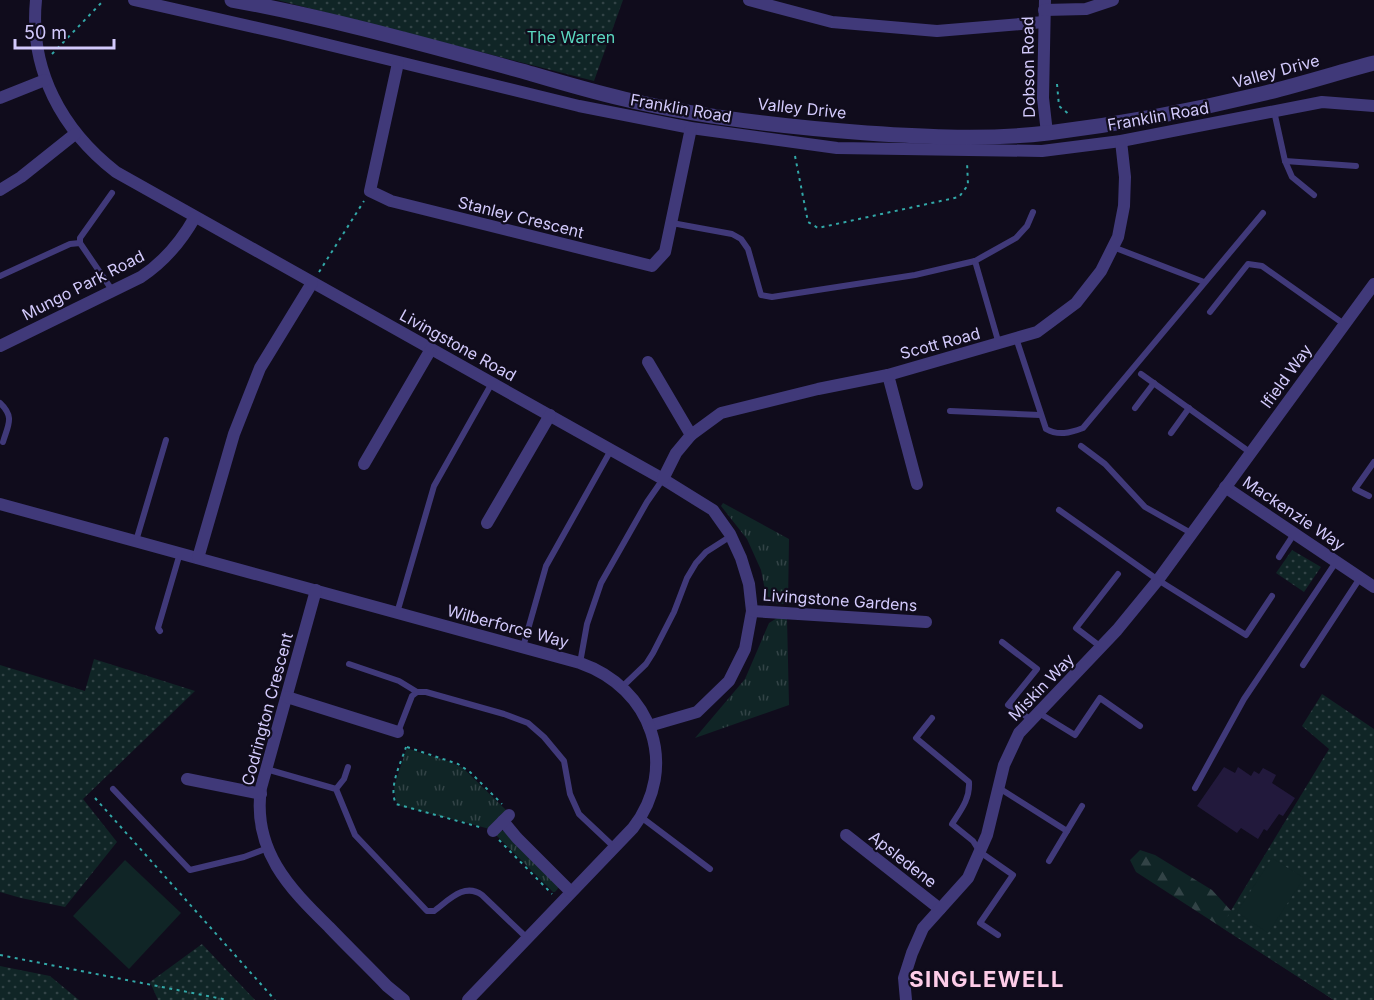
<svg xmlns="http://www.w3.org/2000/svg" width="1374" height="1000" viewBox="0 0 1374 1000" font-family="Inter,sans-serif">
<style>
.grass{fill:url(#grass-tufts)}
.forest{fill:url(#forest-firs)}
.park{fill:url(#park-dots)}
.pitch{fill:#102526}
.building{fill:#22193c}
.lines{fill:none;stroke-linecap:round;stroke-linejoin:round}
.path{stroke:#32a8a8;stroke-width:2;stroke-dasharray:3 4.5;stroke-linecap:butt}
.service{stroke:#403979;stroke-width:6}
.minor{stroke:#403979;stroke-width:12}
.tertiary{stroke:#403979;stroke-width:15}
.labels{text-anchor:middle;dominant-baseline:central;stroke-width:4.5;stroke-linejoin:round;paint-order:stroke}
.park-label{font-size:16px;fill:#5bd8c0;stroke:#100c1c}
.street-label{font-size:16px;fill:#d3cafc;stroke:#100c1c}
.district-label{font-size:22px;font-weight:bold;letter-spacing:1.5px;fill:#fdcce8;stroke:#100c1c}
</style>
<defs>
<pattern id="grass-tufts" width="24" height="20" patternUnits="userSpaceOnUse" patternTransform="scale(1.5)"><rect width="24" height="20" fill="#102526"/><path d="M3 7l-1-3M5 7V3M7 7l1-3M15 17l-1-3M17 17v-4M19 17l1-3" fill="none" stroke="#324346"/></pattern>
<pattern id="forest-firs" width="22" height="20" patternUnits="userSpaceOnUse" patternTransform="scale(1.5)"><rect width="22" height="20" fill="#102526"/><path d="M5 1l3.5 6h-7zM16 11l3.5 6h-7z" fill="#324346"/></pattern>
<pattern id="park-dots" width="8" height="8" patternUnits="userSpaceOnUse" patternTransform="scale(1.5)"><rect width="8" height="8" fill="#102526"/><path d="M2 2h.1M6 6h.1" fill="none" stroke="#324346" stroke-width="1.8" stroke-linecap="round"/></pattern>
</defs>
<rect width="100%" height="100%" fill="#100c1c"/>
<g class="grass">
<path d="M723,503l66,36 -1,65h-11l-11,-9 -5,-25 -14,-31 -26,-33z"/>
<path d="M777,618h10l2,87 -94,33 50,-59 24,-56z"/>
<path d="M409,749l39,12 15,7 44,43 -17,18 -90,-23 -4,-5 -2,-14 12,-37z"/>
<path d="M498,831h6l56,55 -5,6h-2l-58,-58z"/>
</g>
<path class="forest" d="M1140,850l15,5 57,35 23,25 139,85h-40l-198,-128 -6,-12z"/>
<g class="park">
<path d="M277,0h346l-29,81z"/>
<path d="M1292,550l29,17 -17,25 -28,-19z"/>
<path d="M94,659l101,32 -112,108 34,43 -52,65 -44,-9 -21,-6v-227l85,26z"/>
<path d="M1322,694l52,35v271h-40l-113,-73 108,-178 -27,-23z"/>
<path d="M202,944l53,56h-97l-8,-18z"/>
<path d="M0,966l50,10 29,24h-79z"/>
</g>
<g class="pitch">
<path d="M1272,858l32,20 -36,55 -31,-21z"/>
<path d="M125,860l56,53 -52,56 -56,-53z"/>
</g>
<path class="building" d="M1224,767l11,6 3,-6 13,9 3,-5 5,3 4,-6 13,7 -4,8 23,15 -12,18 -4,-2 -12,17 -3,-2 -6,10 -17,-11 -4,5 -40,-27z"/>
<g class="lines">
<g class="path">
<path d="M52,54l52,-54"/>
<path d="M1057,84l2,22 11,9"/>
<path d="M795,156l13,66 10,6 141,-31 9,-12 -1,-23"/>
<path d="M319,272l45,-71"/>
<path d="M406,747c-5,16 -18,40 -10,57l87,24"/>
<path d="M407,747l51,17 12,8 32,32"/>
<path d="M95,798l180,202"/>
<path d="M499,840l53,54"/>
<path d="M0,955l228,45"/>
</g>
<g class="service">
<path d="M1274,111l11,50 7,16 22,18"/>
<path d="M1285,161l71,5"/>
<path d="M112,193l-32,45v5l32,47"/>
<path d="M672,223l60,11 9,5 7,10 13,46 11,2 143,-22 60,-14 41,-23 11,-12 6,-14"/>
<path d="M1113,247l91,35"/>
<path d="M975,261l24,83"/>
<path d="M0,276l70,-32 10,-1"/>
<path d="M1210,312l38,-48 14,2 82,58"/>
<path d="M1016,338l30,91c12,7 24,4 37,-1l180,-215"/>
<path d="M1141,374l110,79"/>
<path d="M0,403c15,14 8,22 3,39"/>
<path d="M1135,408l19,-25"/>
<path d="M950,411l90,4"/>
<path d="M1171,433l18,-25"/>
<path d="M1081,446l24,18 40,43 46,26"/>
<path d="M1369,496l-14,-7 19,-27"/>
<path d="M1059,510l99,70 88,55 26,-39"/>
<path d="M136,541l30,-101"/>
<path d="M1279,557l15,-23"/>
<path d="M397,613l37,-127 58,-103"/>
<path d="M160,631l-2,-3 22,-75"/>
<path d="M1002,642l35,27 -29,36 24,15"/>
<path d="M523,647l23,-81 65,-116"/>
<path d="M1101,647l-25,-19 42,-54"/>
<path d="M580,663l7,-39 14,-41 46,-81 16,-23"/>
<path d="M349,664l50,17 18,11"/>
<path d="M1303,665l57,-87"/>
<path d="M622,687l24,-23 7,-11 21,-41 13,-34 9,-15 10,-11 25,-16"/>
<path d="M1039,713l36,22 25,-37 40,28"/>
<path d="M932,718l-16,20 53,44c1,17 -8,28 -17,42l21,17 7,11 33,23 -33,48 18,12"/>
<path d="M398,732l14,-36 5,-4h9l78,22 24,9 16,14 20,24 6,33 9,20 35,33"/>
<path d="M266,769l70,20 19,46 72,76h7c14,-10 30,-29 48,-16l45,43"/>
<path d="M999,788l68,43"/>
<path d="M1195,788l49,-89 92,-137"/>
<path d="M113,789l77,81 54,-13 24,-9"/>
<path d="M336,789l8,-10 4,-12"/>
<path d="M641,817l69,52"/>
<path d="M1049,861l33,-55"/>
</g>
<g class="minor">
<path d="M36,0c-7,70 26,130 80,172l547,307 50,31 17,24 11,24 8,26 3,27 -7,38 -16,32 -32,31 -48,14"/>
<path d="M134,0l146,33 299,73 112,22 146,20 205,3 79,-10 201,-39 52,4"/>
<path d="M749,0l83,22 105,9 107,-9"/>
<path d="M1045,0l-2,98 4,35"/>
<path d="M1044,10l42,-1 27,-9"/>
<path d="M398,63l-28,128 21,10 261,65 13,-14 26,-124"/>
<path d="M0,98l45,-18"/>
<path d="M0,190l21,-13 54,-43"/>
<path d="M0,346l141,-69c24,-16 40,-35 54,-60"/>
<path d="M648,362l43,73"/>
<path d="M888,375l29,109"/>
<path d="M364,464l67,-115"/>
<path d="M663,479l13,-26 15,-18 30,-22 97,-24 70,-14 149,-43 39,-29 25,-32 17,-34 6,-31 1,-29 -4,-36"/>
<path d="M1225,487l149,100"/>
<path d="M0,504l580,159c72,25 100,104 53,165l-165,172"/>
<path d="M487,523l63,-108"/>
<path d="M198,558l36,-124 26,-66 52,-85"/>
<path d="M316,590l-55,198c-9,62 28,100 68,139 19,20 39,39 58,59l17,14"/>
<path d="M752,611l174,11"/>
<path d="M287,697l111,35"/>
<path d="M187,779l74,15"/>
<path d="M503,821l14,17 54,54"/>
<path d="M493,831l16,-16"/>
<path d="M846,835l94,74"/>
<path d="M906,1000l-2,-22 8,-25 11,-25 45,-50 19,-43 17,-70 15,-32 98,-103 41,-50 216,-296"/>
</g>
<path class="tertiary" d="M232,0c98,18 194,45 290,71 34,10 67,20 102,28 79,19 161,28 243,34 60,4 121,7 181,0 72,-9 143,-22 213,-39 38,-9 75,-21 113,-31"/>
</g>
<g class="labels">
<g class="park-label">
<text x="571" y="37">The Warren</text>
</g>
<g class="street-label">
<text transform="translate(1028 67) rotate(-91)">Dobson Road</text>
<text transform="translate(1276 71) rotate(-15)">Valley Drive</text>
<text transform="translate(681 108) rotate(10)">Franklin Road</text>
<text transform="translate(802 108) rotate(6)">Valley Drive</text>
<text transform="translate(1158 116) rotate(-10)">Franklin Road</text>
<text transform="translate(521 217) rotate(14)">Stanley Crescent</text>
<text transform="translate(83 285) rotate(-27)">Mungo Park Road</text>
<text transform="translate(940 343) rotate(-15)">Scott Road</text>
<text transform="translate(458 345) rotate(29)">Livingstone Road</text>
<text transform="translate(1286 376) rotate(-54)">Ifield Way</text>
<text transform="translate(1294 513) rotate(34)">Mackenzie Way</text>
<text transform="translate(840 600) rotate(4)">Livingstone Gardens</text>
<text transform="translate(508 626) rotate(15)">Wilberforce Way</text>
<text transform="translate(1041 687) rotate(-46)">Miskin Way</text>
<text transform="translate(267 709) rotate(-75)">Codrington Crescent</text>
<text transform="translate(903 859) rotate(38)">Apsledene</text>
</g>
<g class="district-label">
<text x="987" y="979">SINGLEWELL</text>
</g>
</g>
<path d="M15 39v9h99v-9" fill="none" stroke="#d3cafc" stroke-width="3"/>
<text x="24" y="39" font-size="18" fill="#d3cafc" stroke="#100c1c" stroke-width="4.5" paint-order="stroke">50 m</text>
</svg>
